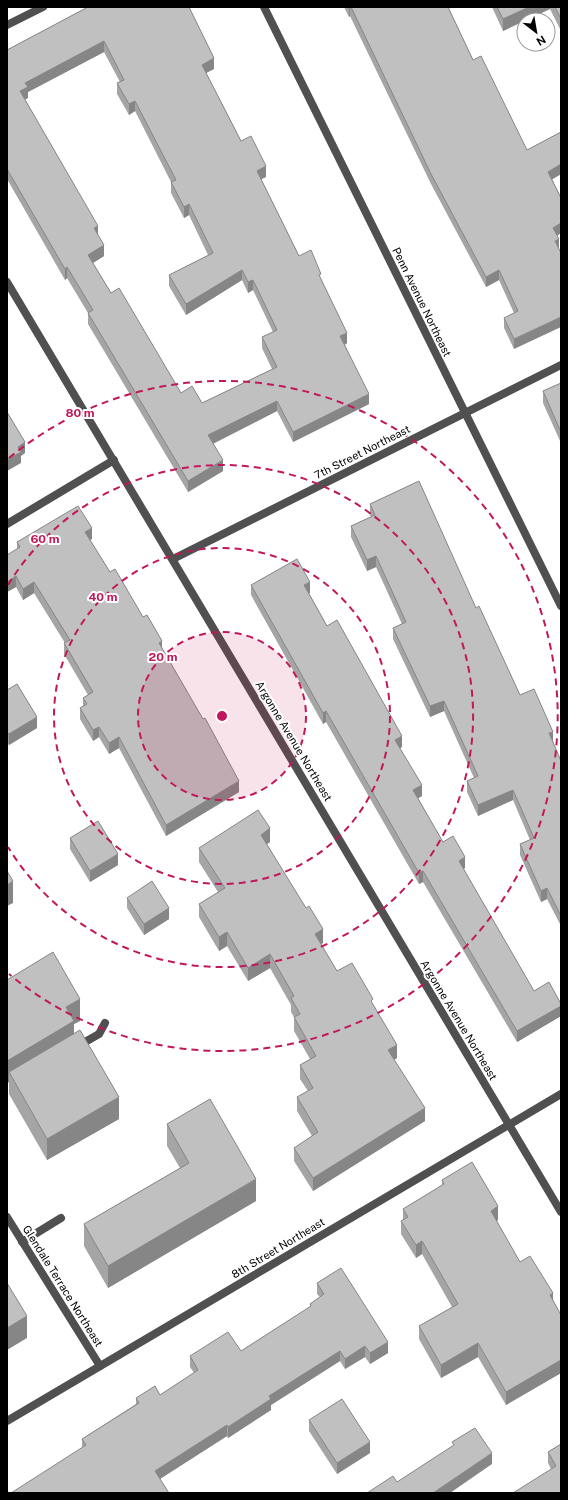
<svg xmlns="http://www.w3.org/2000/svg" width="568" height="1500" viewBox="0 0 568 1500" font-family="'Public Sans',sans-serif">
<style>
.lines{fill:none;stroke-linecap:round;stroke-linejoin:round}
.lane{stroke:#505050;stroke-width:8}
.street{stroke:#505050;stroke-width:8}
.wall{fill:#a5a5a5;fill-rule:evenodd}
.shaded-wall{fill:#868686}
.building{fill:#c0c0c0;stroke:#868686;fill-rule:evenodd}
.ring{fill:none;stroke:#c2185b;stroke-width:2;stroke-dasharray:7 5}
.labels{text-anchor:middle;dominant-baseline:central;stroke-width:4;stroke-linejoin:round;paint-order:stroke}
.street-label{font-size:11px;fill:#000;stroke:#fff}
.centre{fill:#c2185b;stroke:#fff;stroke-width:2}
.ring-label{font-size:12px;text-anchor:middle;font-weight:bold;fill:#c2185b;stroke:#fff;stroke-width:4;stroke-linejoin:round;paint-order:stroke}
</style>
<rect width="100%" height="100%" fill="#fff"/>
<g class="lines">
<g class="lane">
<path d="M78,1046l21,-12 6,-11"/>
<path d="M22,1242l39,-24"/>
</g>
<g class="street">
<path d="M264,7l297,599"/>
<path d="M7,25l36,-18"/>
<path d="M7,282l554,930"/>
<path d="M7,524l107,-64"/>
<path d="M173,559l388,-194"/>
<path d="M7,1217l93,149"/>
<path d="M7,1421l554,-327"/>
</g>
</g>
<g class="wall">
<path d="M88,7l126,62 -8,4 35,68 25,36 -5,2 38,77 22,23 26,64 -2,2 24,59 -76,38 -16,-31 -64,33 10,27 -35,21 -100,-168v-11l-21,-35 -2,2 -58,-101v-129zM104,52l16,30 -3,1v11l12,21 6,-4 36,71v11l13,25 5,-3 19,40 -39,20v11l17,29 56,-35 6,13 5,-3 20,42 -11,5v11l10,21 -70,34 -21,-10 -70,-100 -18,-30 11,-7 -6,-20 -73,-137 3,-1v-6z"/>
<path d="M344,7h104l25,53 54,90 34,-18v42l-9,5 9,19v35l-4,3 -43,113 -10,-21v-10l10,-5 -15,-33 -13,7 -55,-103 -81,-168 -1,1z"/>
<path d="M492,7h69v24l-11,-22 -26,11v1l-21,10z"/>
<path d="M561,383l-1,58 -17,-38v-12z"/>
<path d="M370,504l106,104 44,87 33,47 8,19v165l-14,-27 -6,3 -21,-47v-11l10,-4 -17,-40 -35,16 -11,-24v-11l7,-3 -30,-67 -14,6 -37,-78v-11l9,-4 -26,-57 -9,4 -16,-34v-11l20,-9 -1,-2z"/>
<path d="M92,539l-2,1 20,32 52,76 77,144 -73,44 -47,-88 -10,6 -10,-17 -6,4 -13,-22v-11l3,-1v-9l5,-3 -24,-41v-11h1l-31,-50 -11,7 -7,-13 -9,5v-37l10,-6v-7z"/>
<path d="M251,585l59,8h-1l18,33 75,121 -2,1 22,48 -4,2 25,44 22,26 -2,1 71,122 27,13v12l-44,26 -94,-160 -4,2 -93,-162 -3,2 -72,-129z"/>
<path d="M7,690l30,38 -28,17 -2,-2z"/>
<path d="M70,838l48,27 -28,17 -20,-33z"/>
<path d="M270,842l-3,2 56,99 -2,1 16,27 36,34 24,53 -3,2 31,61 -112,70 -19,-30v-13l18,-12 -15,-25v-14l11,-6 -8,-12v-14l10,-6 -16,-28v-14l-3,-5v-7l-21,-37 -22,13 -21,-35 -8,5 -20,-34v-13l19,-12 -19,-30v-14z"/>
<path d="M127,898l42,21 -25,16 -17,-27z"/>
<path d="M7,980l73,41 -6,3v9l45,86 -72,41 -38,-66v-12l-2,1z"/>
<path d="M167,1124l89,77 -148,87 -24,-42v-22l96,-56 -13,-22z"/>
<path d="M442,1180l56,40 -2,1 24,41 33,39 8,14v58l-55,32 -28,-48 -37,21 -22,-39v-13l33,-19 -30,-53 -6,4 -15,-24v-13l2,-1v-11l39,-24z"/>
<path d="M317,1283l71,70 -18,11 -5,-7 -20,12 -5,-8 -69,44v5l-43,28 -1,-2 -67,43 -78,-32v-8l54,-35v-6l24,-3 34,-22 -4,-6v-11l51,-5 69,-44v-3l10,-7 -3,-3z"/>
<path d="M309,1420l61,33 -33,21 -28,-43z"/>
<path d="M561,1444v49l-10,-24 -3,-6v-11z"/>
</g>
<g class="shaded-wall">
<path d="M349,7h1v9l-1,1z"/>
<path d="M529,7h21v2l-23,11h-3v1l-21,10v-12z"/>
<path d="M104,41v11l-76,40v6l-8,4v-11l5,-8z"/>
<path d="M214,58v11l-12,6v-10z"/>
<path d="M135,101v10l-6,4v-11z"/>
<path d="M561,164v10l-13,8v-10z"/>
<path d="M266,166v11l-9,4v-10z"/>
<path d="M189,204v11l-5,3v-11z"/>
<path d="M561,223v10l-8,5v-10z"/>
<path d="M98,226v11l-4,-9z"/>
<path d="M559,239v10l-4,-8z"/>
<path d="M104,245v11l-16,10v-11z"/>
<path d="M67,267v11l-2,2v-11z"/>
<path d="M242,270v10l-56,35v-11z"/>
<path d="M499,270v10l-13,7v-10z"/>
<path d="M253,280v10l-5,3v-11z"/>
<path d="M561,317v10l-47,22v-10z"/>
<path d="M347,333v10l-7,4v-11z"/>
<path d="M369,394v10l-76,38v-10z"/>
<path d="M277,401v10l-69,35v-11z"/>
<path d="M561,429v12h-1v-11z"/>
<path d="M25,442v11l-4,3v7l-14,8v-11l11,-13z"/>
<path d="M223,460v11l-35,21v-11z"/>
<path d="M92,528v11l-7,3v-10z"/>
<path d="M376,556v11l-9,4v-11z"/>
<path d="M16,576v11l-9,5v-10z"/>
<path d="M34,582v11l-11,7v-11z"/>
<path d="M310,582v11l-6,3v-11z"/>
<path d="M162,641v11l-3,-9z"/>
<path d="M444,701v10l-14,6v-11z"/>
<path d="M326,711v11l-3,2v-11z"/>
<path d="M37,717v11l-28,17v-11z"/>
<path d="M99,727v10l-6,4v-11z"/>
<path d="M553,732v10l-4,-9z"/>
<path d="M402,736v11l-7,4v-11z"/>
<path d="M119,737v11l-10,6v-11z"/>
<path d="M239,781v11l-73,44v-11z"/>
<path d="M422,785v11l-9,5v-11z"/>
<path d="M513,790v10l-35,16v-11z"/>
<path d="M270,828v14l-9,6v-13z"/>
<path d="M118,854v11l-28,17v-11z"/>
<path d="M465,857v11l-6,4v-11z"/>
<path d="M423,871v11l-4,2v-11z"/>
<path d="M13,881v22l-6,3v-21z"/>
<path d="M547,888v11l-6,3v-11z"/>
<path d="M169,908v11l-25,16v-11z"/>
<path d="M323,929v14l-8,4v-13z"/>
<path d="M227,932v14l-8,5v-14z"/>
<path d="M270,954v14l-22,13v-13z"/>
<path d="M80,999v22l-6,3v18l-65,30v10l-2,1v-22l59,-54z"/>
<path d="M561,1006v10l-44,26v-11z"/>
<path d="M397,1045v13l-9,5v-13z"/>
<path d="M119,1097v22l-72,41v-21z"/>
<path d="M425,1108v13l-112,70v-13z"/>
<path d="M256,1179v22l-148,87v-22z"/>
<path d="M498,1206v14l-7,4v-13z"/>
<path d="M422,1241v13l-6,4v-13z"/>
<path d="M553,1293v14l-3,-12z"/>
<path d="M27,1316v22l-20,12v-22z"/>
<path d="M388,1342v11l-18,11v-11z"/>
<path d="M478,1343v14l-37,21v-13z"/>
<path d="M365,1346v11l-20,12v-10z"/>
<path d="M340,1351v10l-69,44v5l-43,28v-11l41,-31z"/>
<path d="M561,1360v13l-55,32v-13z"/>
<path d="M227,1425v11l-72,46v-11z"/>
<path d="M370,1442v11l-33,21v-11z"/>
<path d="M492,1453v11l-42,29h-17z"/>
</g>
<g class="building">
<path d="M88,7h101l25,51 -12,7 39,76 10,-5 15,30 -9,5 42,85 12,-6 10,24 -2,1 28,58 -7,3 29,58 -76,38 -16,-31 -69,34 15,25 -35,21 -100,-168 5,-3 -26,-43 -2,2 -58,-100v-119zM104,41l20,39 -7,3 12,21 6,-3 41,79 -5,2 13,25 5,-3 24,49 -44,22 17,29 56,-34 6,12 5,-2 24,50 -15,7 15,30 -75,36 -10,-17 -11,7 -62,-105 -8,5 -23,-38 16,-10 -10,-17 4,-2 -78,-135 8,-4 -3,-4z"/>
<path d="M351,7h97l25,53 8,-4 46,94 34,-18v32l-13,8 13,26v25l-8,5 6,11 -4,2 6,12v64l-47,22 -10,-21 14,-7 -19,-41 -13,7 -55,-103z"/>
<path d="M497,7h32l-26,12z"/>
<path d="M555,7h6v12z"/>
<path d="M561,383v46l-1,1 -17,-39z"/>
<path d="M7,412l18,30 -7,5 3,5 -14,8z"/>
<path d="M419,481l57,127 3,-2 41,89 14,-6 19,43 -4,1 12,28v155l-14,-28 -6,3 -21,-47 14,-6 -21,-48 -35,15 -11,-24 11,-5 -34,-75 -14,5 -37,-78 13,-6 -30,-66 -9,4 -16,-34 24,-11 -5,-11z"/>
<path d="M78,506l14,22 -7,4 25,40 5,-3 28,48 4,-2 15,26 -3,2 44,76 2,-1 34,63 -73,44 -47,-88 -10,6 -10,-16 -6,3 -13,-22 7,-4 -4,-6 10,-6 -29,-49 6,-3 -36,-58 -11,7 -7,-13 -9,6v-27l13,-8 -3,-5z"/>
<path d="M297,559l13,23 -6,3 23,41 10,-6 65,116 -7,4 27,45 -9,5 30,52 10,-6 12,21 -6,4 75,130 15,-9 12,22v2l-44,25 -94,-160 -4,2 -93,-162 -3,2 -72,-128z"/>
<path d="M17,684l20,33 -28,17 -2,-2v-42z"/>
<path d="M258,810l12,18 -9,7 45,73 3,-2 14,23 -8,5 22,37 15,-8 21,36 -2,2 26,44 -9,5 37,58 -112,70 -19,-30 24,-16 -21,-35 16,-9 -13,-23 16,-9 -22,-39 6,-3 -9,-16 3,-2 -24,-42 -22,14 -21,-36 -8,5 -20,-33 26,-16 -26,-40z"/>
<path d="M98,821l20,33 -28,17 -20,-33z"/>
<path d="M7,871l6,10 -6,4z"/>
<path d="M152,881l17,27 -25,16 -17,-26z"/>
<path d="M53,952l27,47 -14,8 8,14 -67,40v-81z"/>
<path d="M80,1030l39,67 -72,42 -38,-67z"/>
<path d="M210,1099l46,80 -148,87 -24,-42 105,-61 -22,-39z"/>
<path d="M472,1162l26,44 -7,5 29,51 10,-6 23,37 -3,2 11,20v45l-55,32 -28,-49 -37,22 -22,-39 39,-22 -36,-63 -6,4 -15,-24 7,-4 -5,-8 41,-25 -2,-4z"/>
<path d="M341,1268l47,74 -18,11 -5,-7 -20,13 -5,-8 -71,45 2,3 -43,28 -1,-2 -72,46 14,22h-158l75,-48 -4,-6 57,-36 -3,-5 19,-12 5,9 38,-25 -8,-14 38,-24 13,19 70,-45 -1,-2 14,-10 -7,-11z"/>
<path d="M7,1283l20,33 -20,12z"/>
<path d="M342,1399l28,43 -33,21 -28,-43z"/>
<path d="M475,1428l17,25 -59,40h-66l26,-17 4,6 57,-37 -2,-3z"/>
<path d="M561,1444v49h-48l43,-27 -8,-14z"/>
</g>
<circle cx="222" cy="716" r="84" fill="#c2185b" fill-opacity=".12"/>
<g class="ring">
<circle cx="222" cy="716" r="84"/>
<circle cx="222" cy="716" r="168"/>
<path d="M8 585A251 251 0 1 1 8 847"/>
<path d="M9 458A335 335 0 1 1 9 974"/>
</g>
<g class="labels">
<g class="street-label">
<text transform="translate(422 302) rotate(64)">Penn Avenue Northeast</text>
<text transform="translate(362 452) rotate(-27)">7th Street Northeast</text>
<text transform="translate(294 741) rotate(59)">Argonne Avenue Northeast</text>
<text transform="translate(459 1020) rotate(59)">Argonne Avenue Northeast</text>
<text transform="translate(278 1248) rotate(-31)">8th Street Northeast</text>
<text transform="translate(63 1286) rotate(58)">Glendale Terrace Northeast</text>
</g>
</g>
<circle cx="222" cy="716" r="6" class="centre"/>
<g class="ring-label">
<text x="80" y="417">80 m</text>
<text x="45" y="543">60 m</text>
<text x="103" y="601">40 m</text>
<text x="163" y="661">20 m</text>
</g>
<rect width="568" height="1500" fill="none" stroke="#000000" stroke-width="16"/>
<g transform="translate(536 32) rotate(149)"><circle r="19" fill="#ffffff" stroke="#999999"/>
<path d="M0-3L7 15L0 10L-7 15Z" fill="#000000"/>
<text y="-6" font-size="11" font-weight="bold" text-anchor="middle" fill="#000000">N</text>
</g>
</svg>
